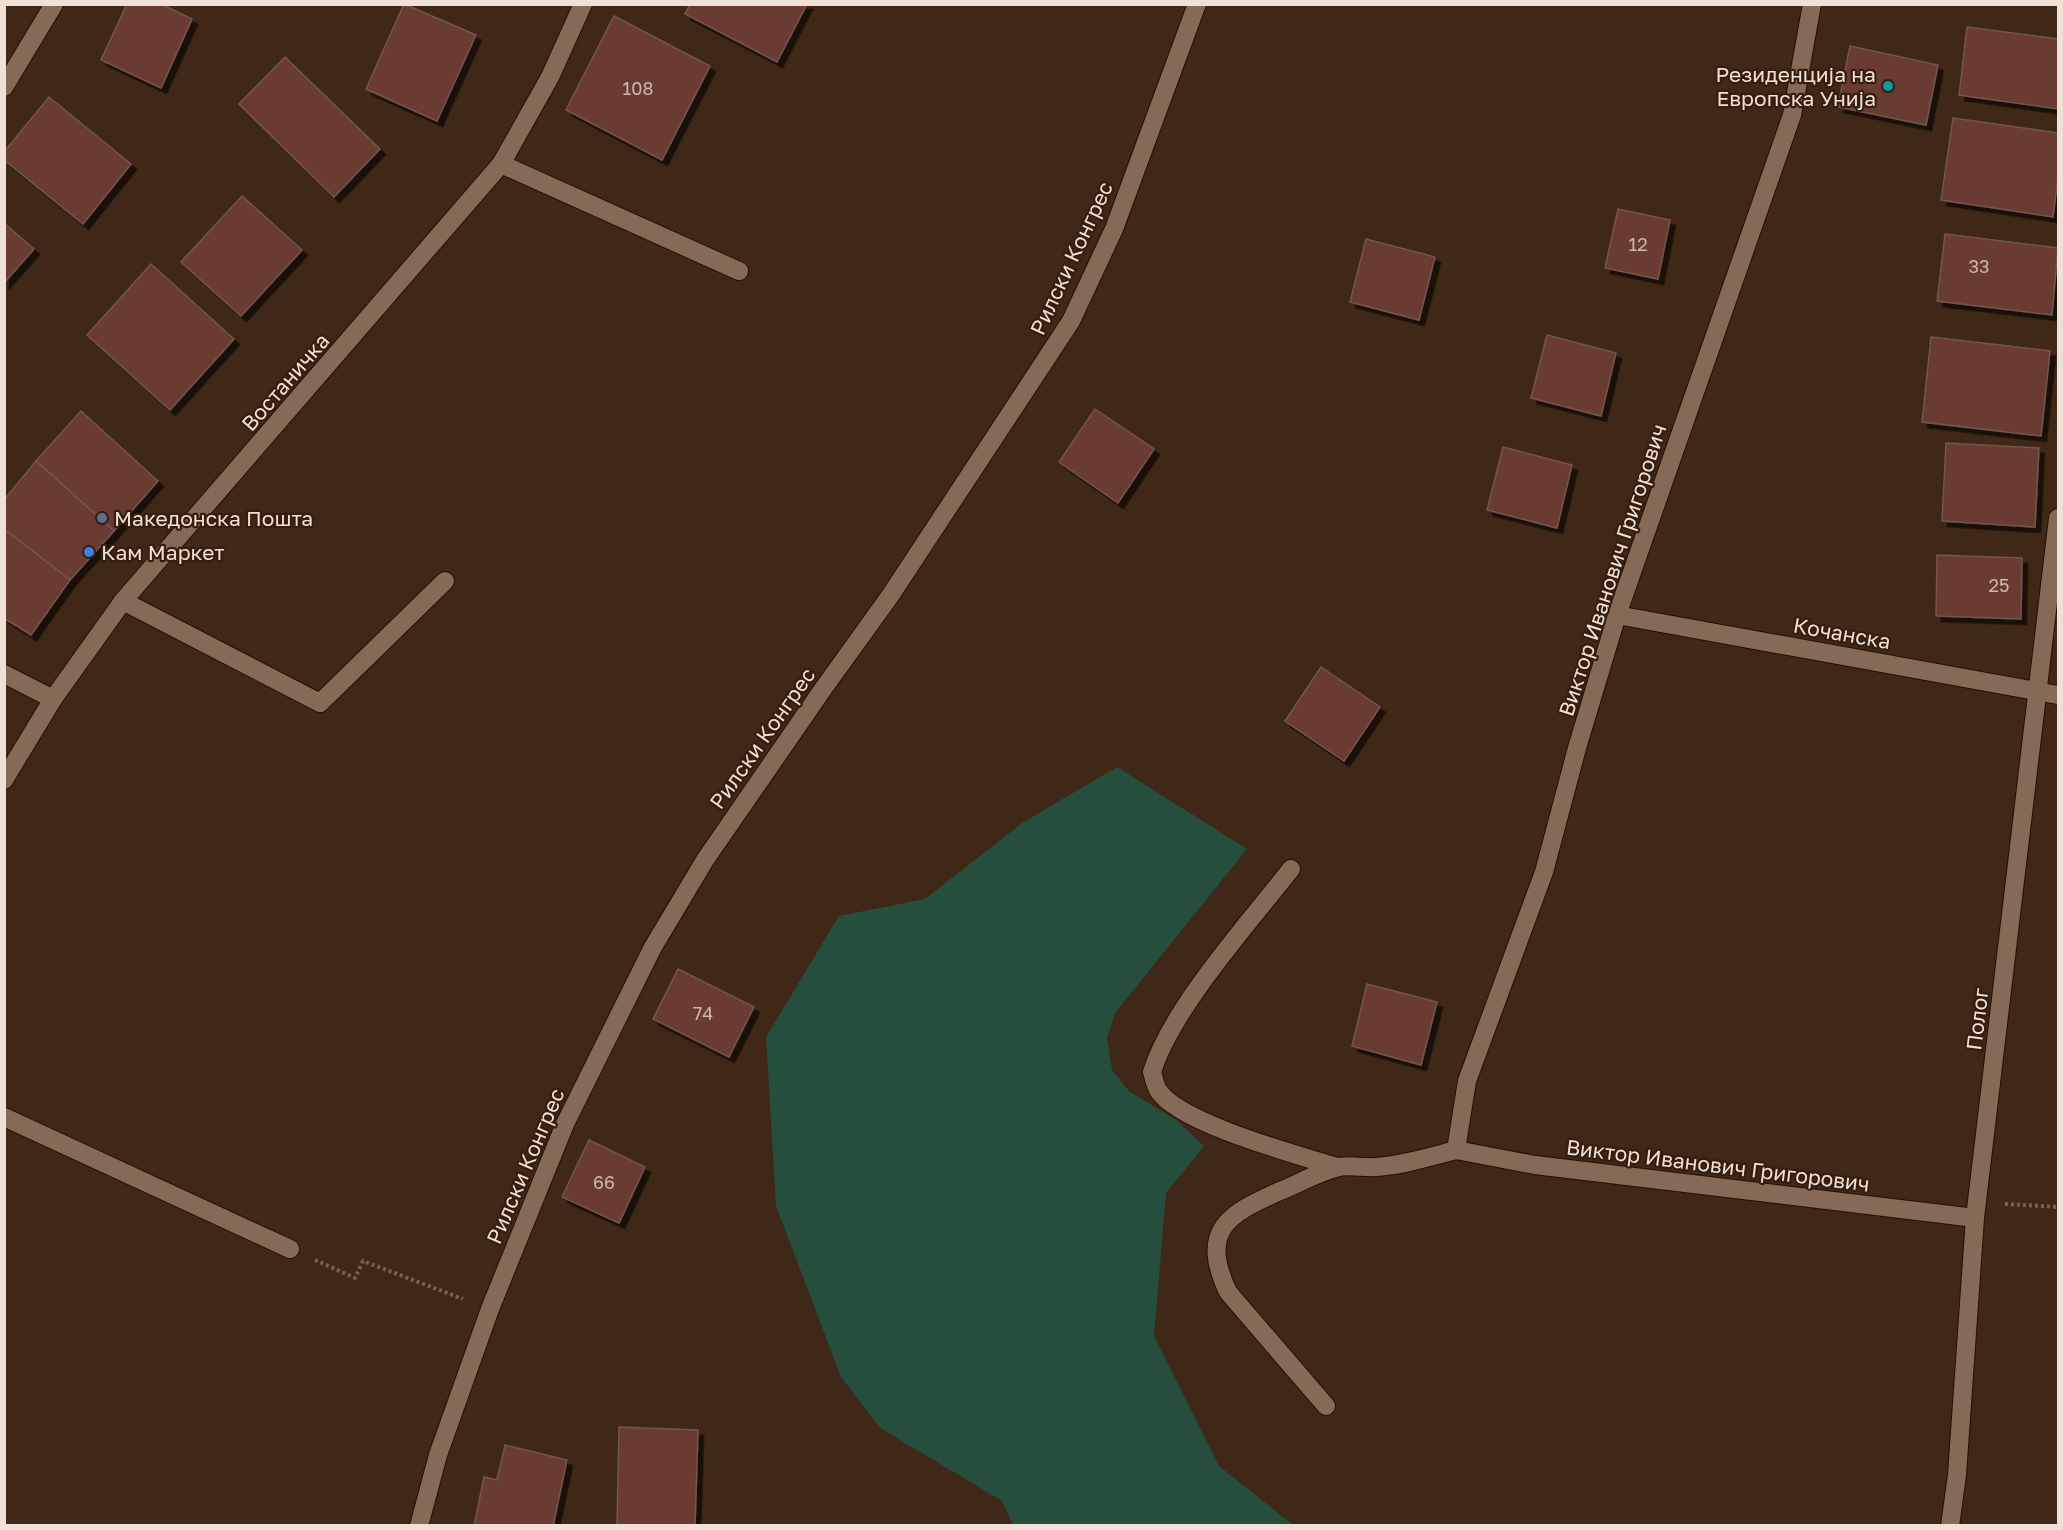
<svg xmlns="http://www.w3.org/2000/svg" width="2063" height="1530" viewBox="0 0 2063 1530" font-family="'Golos Text',sans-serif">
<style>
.green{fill:#264e3d}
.building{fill:#6a3b32;stroke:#74544e;stroke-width:1.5;filter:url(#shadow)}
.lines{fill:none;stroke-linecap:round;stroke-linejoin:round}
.minor-casing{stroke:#251002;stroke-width:20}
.path{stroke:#776253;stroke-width:4;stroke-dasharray:3 3;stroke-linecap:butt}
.minor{stroke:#856a57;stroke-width:18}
.culture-dot{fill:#0f9aa8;stroke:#351e0e;stroke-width:2}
.service-dot{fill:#5c6f8a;stroke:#351e0e;stroke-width:2}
.shop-dot{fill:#3f7fe0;stroke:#351e0e;stroke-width:2}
.labels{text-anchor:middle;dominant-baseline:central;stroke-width:4.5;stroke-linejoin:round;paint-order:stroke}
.number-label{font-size:18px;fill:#ceb7ad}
.poi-label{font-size:21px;fill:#f0e0d6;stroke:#351e0e;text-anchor:start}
.street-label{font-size:21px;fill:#f0e0d6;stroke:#351e0e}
</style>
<defs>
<filter id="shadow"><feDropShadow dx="5.5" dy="5.5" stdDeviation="0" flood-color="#0009"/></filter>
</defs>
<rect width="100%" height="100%" fill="#3f2817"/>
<path class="green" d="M1117,767l130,82 -132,164 -8,25 5,32 17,21 47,29 28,26 -38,47 -12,143 65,130 74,59h-280l-11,-24 -122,-73 -39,-51 -65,-171 -10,-169 73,-121 86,-17 97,-76z"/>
<g class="building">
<path d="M127,4h34l31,15 -31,69 -60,-28z"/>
<path d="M404,4l72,31 -39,86 -71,-32z"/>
<path d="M690,4h117l-30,58 -92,-48z"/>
<path d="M614,16l96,50 -48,94 -96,-50z"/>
<path d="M1967,27l91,12v70l-99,-14z"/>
<path d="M1850,46l88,19 -12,60 -88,-18z"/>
<path d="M285,57l95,92 -46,48 -95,-93z"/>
<path d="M49,97l82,67 -48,60 -79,-64v-8z"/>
<path d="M1953,118l105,15v44l-5,40 -112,-17z"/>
<path d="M242,196l60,54 -61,66 -60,-54z"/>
<path d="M1618,209l52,11 -12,59 -53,-11z"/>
<path d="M4,223l30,26 -30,34z"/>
<path d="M1945,234l113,14 -6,67 -115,-14z"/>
<path d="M1366,239l69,18 -16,63 -69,-18z"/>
<path d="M151,264l83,75 -64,71 -83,-75z"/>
<path d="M1547,335l69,18 -15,63 -70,-18z"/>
<path d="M1931,337l119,14 -9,85 -119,-14z"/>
<path d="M1095,409l59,40 -36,54 -59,-41z"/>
<path d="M81,411l77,70 -44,50 -78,-70z"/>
<path d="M1946,443l93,5 -4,79 -93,-6z"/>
<path d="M1503,447l69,18 -15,63 -70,-18z"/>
<path d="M36,461l78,70 -44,49 -66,-51v-29z"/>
<path d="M4,529l66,51 -39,55 -27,-17z"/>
<path d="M1937,555l85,3 -1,61 -85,-3z"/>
<path d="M1321,667l59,40 -36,54 -59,-40z"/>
<path d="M678,969l76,38 -25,50 -76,-38z"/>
<path d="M1367,984l70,18 -16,63 -69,-19z"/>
<path d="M589,1140l56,27 -26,56 -57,-26z"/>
<path d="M619,1427l79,3 -3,96h-78z"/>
<path d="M505,1445l62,15 -14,66h-79l10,-49 13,3z"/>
</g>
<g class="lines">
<defs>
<g id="minor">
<path d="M1812,4l-20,111 -175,500 -40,133 -33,124 -77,209 -11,69 79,15 440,53"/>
<path d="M4,87l50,-83"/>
<path d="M501,164l238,107"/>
<path d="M123,601l197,102 125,-122"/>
<path d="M1617,615l441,80"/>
<path d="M4,674l49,25"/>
<path d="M4,780l49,-81 70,-98 378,-437 49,-87 33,-73"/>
<path d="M1291,869c-43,55 -119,139 -139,203 2,6 3,13 6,18 20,33 140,65 179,77"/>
<path d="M4,1117l286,132"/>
<path d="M1326,1406l-98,-114c-29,-62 0,-78 52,-101 18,-7 36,-18 55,-23 11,-4 28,0 41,-1 27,-2 53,-10 80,-17"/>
<path d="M419,1526l19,-71 52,-146 75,-185 88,-177 52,-87 118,-171 67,-93 181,-275 43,-92 83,-225"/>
<path d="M1950,1526l7,-51 18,-257 83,-700"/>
</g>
</defs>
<use href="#minor" class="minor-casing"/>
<g class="path">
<path d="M2005,1204l53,3"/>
<path d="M315,1260l40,18 8,-17 100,38"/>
</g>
<use href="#minor" class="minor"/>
</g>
<circle class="culture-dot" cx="1888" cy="86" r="6"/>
<circle class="service-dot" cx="102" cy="518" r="6"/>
<circle class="shop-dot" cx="89" cy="552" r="6"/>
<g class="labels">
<g class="number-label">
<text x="638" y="88">108</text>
<text x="1638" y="244">12</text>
<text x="1979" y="266">33</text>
<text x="1999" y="585">25</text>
<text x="703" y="1013">74</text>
<text x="604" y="1182">66</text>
</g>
<g class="poi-label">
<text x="1876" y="74" text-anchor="end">Резиденција на<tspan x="1876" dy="24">Европска Унија</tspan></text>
<text x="114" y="518">Македонска Пошта</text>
<text x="101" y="552">Кам Маркет</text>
</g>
<g class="street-label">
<text transform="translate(1071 258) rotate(-65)">Рилски Конгрес</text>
<text transform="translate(285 382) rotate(-49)">Востаничка</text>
<text transform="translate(1612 570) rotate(-72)">Виктор Иванович Григорович</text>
<text transform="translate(1842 633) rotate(10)">Кочанска</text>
<text transform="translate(762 738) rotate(-55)">Рилски Конгрес</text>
<text transform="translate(1977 1019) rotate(-83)">Полог</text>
<text transform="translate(1718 1165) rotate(7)">Виктор Иванович Григорович</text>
<text transform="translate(525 1166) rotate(-67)">Рилски Конгрес</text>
</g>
</g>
<rect width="2063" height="1530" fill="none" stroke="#f0e0d6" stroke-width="12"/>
</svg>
